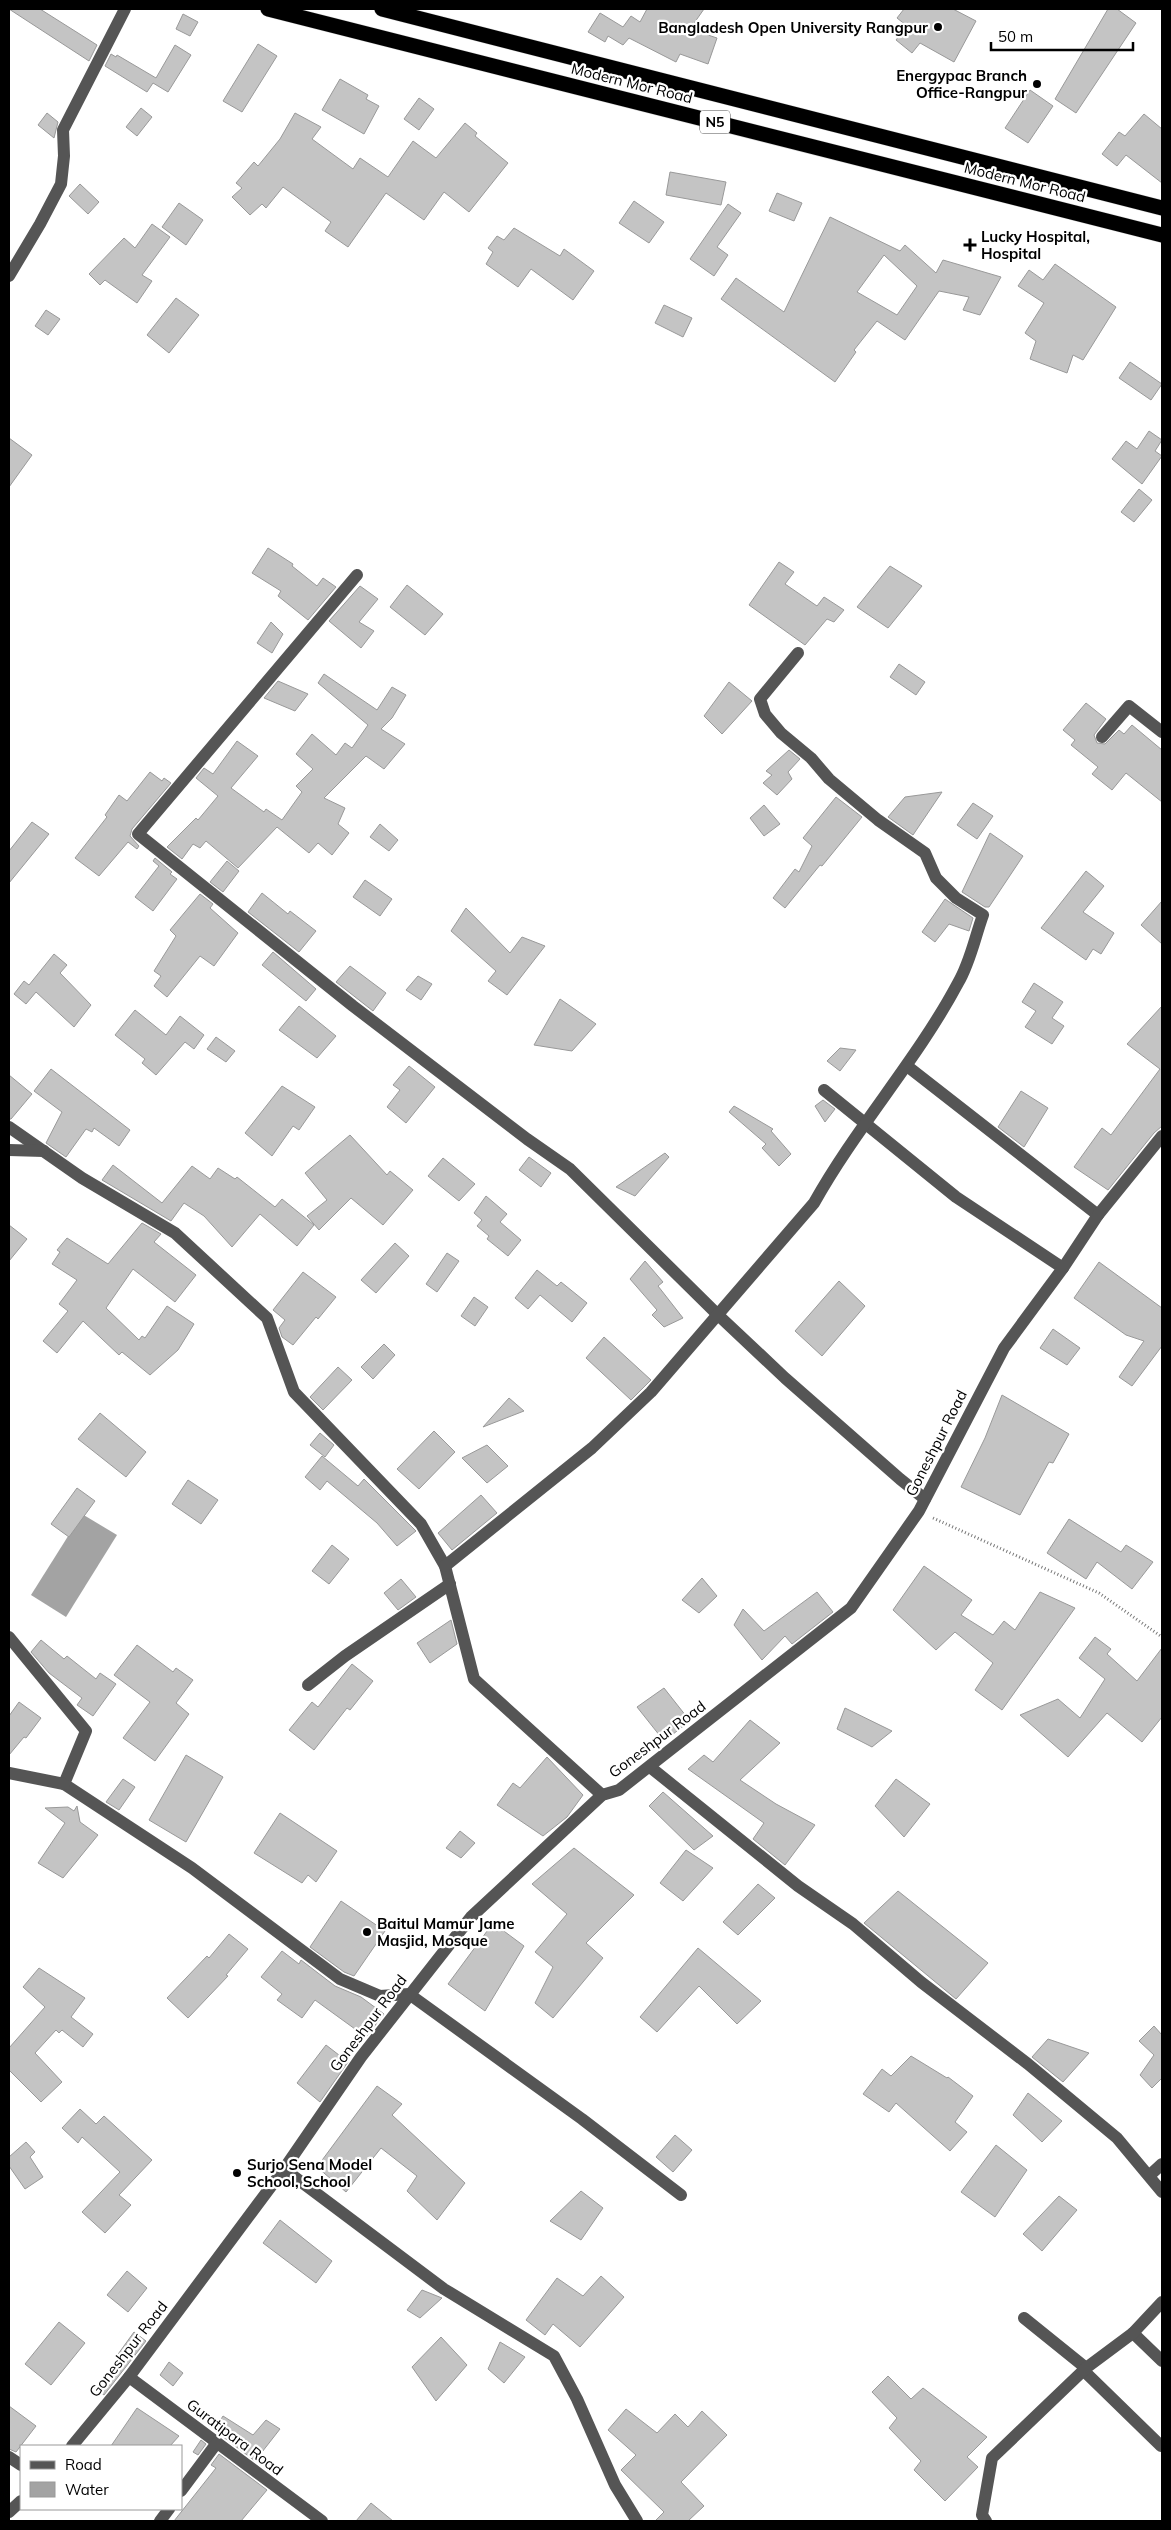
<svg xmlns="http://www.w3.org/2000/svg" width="1171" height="2530" viewBox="0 0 1171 2530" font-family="Mulish,sans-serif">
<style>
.water{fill:#a3a3a3}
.building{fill:#c4c4c4;stroke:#999;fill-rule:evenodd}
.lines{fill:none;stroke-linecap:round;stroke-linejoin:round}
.highway-casing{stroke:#dbdbdb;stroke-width:16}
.path{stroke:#777;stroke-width:3;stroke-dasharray:1 2.5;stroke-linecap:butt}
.minor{stroke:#555;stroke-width:12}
.highway{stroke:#000;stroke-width:15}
.poi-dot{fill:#000;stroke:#fff;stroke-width:2}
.labels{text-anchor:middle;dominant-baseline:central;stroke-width:4.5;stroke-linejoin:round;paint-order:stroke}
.shield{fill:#fff;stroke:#4c4c4c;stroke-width:1}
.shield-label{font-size:14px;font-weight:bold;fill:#000}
.poi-label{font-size:15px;font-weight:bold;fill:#000;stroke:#fff;text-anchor:start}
.street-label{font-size:15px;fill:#000;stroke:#fff}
</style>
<rect width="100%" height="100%" fill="#fff"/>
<path class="water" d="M82,1514l35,21 -51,82 -35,-22z"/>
<g class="building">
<path d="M9,9h31l57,36 -8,16z"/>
<path d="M647,9h57l-14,20 27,9 -9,26 -28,-10 -4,8 -47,-24 -6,7 -15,-9 -3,6 -17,-10 12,-19 23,14 8,-11 9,6z"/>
<path d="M904,9h49l23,12 -22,41 -34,-19 -8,10 -16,-13 11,-14 -10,-8z"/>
<path d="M1108,9h9l19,14 -60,90 -21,-14z"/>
<path d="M183,14l15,8 -8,14 -14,-7z"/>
<path d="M258,44l19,12 -35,56 -19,-11z"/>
<path d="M175,45l16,10 -23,37 -15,-9 -6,9 -42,-26 6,-12 5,3 1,-2 39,23z"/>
<path d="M340,79l28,16 -2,4 13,7 -15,28 -42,-24z"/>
<path d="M1030,90l23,16 -25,37 -23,-15z"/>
<path d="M419,98l15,11 -15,21 -15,-11z"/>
<path d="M141,108l11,9 -15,19 -11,-9z"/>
<path d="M47,113l11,9 -4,16 -16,-13z"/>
<path d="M295,113l26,14 -9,12 41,30 7,-11 28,19 25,-36 23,17 29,-35 12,10 -2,3 33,27 -39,49 -25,-20 -20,28 -38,-27 -38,54 -23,-16 6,-9 -48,-35 -17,21 -4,-4 -12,11 -18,-18 10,-9 -6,-5 18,-21 4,4 22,-27z"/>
<path d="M1144,114l18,15v54l-36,-28 -9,11 -15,-12 17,-22 6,4z"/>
<path d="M670,172l56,10 -5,23 -55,-10z"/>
<path d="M80,184l19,18 -11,12 -19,-18z"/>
<path d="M777,193l25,10 -8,18 -25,-10z"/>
<path d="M634,201l30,21 -15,21 -30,-20z"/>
<path d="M179,203l24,17 -17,25 -24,-18z"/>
<path d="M728,204l13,9 -24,34 11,8 -14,21 -24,-17z"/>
<path d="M830,217l70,34 5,-6 31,28 7,-13 58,17 -21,38 -17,-5 6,-13 -30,-6 -34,49 -28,-19 -23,29 2,2 -21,30 -114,-83 15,-21 48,34zM884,255l33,31 -20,29 -40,-23z"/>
<path d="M152,224l18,13 -28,38 10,6 -15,22 -32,-23 -5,5 -11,-11 35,-36 11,10z"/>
<path d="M514,228l46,28 4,-7 30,22 -21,29 -42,-31 -13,18 -32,-23 7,-12 -5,-4 9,-12 7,4z"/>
<path d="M1055,264l61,43 -33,53 -10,-5 -6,18 -37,-14 6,-18 -11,-8 19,-30 -26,-17 11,-16 14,10z"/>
<path d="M176,298l23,17 -30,38 -22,-18z"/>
<path d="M664,305l28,13 -9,19 -28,-14z"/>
<path d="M46,310l14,9 -12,16 -13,-9z"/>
<path d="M1130,362l32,22 -11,16 -32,-22z"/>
<path d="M1149,431l13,9 -7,11 7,5 -20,28 -30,-25 14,-18 11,8z"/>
<path d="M9,438l23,17 -23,32z"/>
<path d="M1139,489l13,11 -18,22 -13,-10z"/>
<path d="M268,548l25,16 -1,2 25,20 6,-8 13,9 -28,33 -30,-24 3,-5 -29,-18z"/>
<path d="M779,562l15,10 -9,12 32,22 7,-9 20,13 -10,12 -7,-3 -22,26 -56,-40z"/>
<path d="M890,566l32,20 -34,42 -31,-21z"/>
<path d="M407,585l36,29 -18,21 -35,-28z"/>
<path d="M360,586l18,13 -19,23 15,9 -13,17 -32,-27z"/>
<path d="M271,622l12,12 -11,19 -15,-10z"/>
<path d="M899,664l26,18 -9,13 -26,-18z"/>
<path d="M324,674l53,36 15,-23 14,8 -14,23 -11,11 24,15 -21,25 -18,-13 -42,42 21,10 -7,16 11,9 -17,22 -14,-12 -9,10 -32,-26 -39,41 -32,-27 -6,7 -7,-4 -11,15 -15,-12 29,-29 2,2 20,-24 -22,-18 8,-10 9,6 24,-33 21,15 -27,32 33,24 2,-3 16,11 20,-28 -6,-6 17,-17 -17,-15 16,-20 24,21 9,-12 7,5 16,-23 -50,-42z"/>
<path d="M278,681l30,13 -13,17 -31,-13z"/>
<path d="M729,682l23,19 -30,33 -18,-18z"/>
<path d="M1086,703l20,16 -12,16 3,8 8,1 14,-14 5,4 8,-9 30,25v52l-36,-29 -14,17 -20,-16 6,-7 -27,-22 4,-5 -12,-10z"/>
<path d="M789,750l11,9 -12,13 4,7 -15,16 -14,-12 9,-8 -6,-4z"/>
<path d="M150,772l12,9 2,-3 7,5 -39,46 -2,7 9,10 -2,3 -9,-7 -29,34 -24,-18 32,-41 -2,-2 14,-20 8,6z"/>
<path d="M942,792l-29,43 -25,-18 17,-20z"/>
<path d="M836,797l26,20 -40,49 -2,-1 -35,43 -12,-10 22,-29 4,3 13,-26 -9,-8z"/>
<path d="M973,803l20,13 -16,23 -20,-14z"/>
<path d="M764,805l16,19 -16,12 -14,-18z"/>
<path d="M32,822l17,12 -40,49v-32z"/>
<path d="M380,824l18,16 -9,11 -19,-14z"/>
<path d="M990,833l33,23 -34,51h-4l-23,-15z"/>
<path d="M155,858l17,14 -2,2 7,5 -24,32 -18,-14 24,-31 -6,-5z"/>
<path d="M227,861l12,10 -16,21 -13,-10z"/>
<path d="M1086,871l18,15 -21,26 31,21 -13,21 -8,-5 -7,11 -45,-32z"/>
<path d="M365,880l27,19 -12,17 -27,-19z"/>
<path d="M262,893l26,21 2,-3 26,20 -17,21 -51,-40z"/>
<path d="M200,894l13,10 -3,4 28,25 -24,33 -14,-10 -33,41 -13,-11 7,-10 -7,-5 22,-35 -6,-6z"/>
<path d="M945,899l28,19 -4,13 -20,-7 -14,18 -13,-10z"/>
<path d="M1162,901v43l-21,-19z"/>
<path d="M466,908l44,45 12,-16 23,9 -38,49 -19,-14 8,-10 -45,-40z"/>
<path d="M273,952l43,37 -10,12 -44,-36z"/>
<path d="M54,954l13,11 -7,8 31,32 -17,22 -38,-35 -10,12 -12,-10 10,-13 5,4z"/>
<path d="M350,966l36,27 -13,18 -37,-29z"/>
<path d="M418,976l14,8 -11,16 -15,-10z"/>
<path d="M1034,983l29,19 -11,16 12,8 -12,18 -27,-17 11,-16 -14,-9z"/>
<path d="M560,999l36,25 -24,27 -38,-6z"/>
<path d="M299,1006l37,30 -19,22 -38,-28z"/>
<path d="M1162,1006v120l-8,7 -46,57 -34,-23 28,-39 9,7 49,-66 -33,-25z"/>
<path d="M135,1010l31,25 14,-19 24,19 -10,14 -9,-7 -29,33 -14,-12 3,-4 -30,-24z"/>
<path d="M216,1037l19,14 -9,11 -19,-13z"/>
<path d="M840,1048l16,2 -16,21 -13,-10z"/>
<path d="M409,1066l26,21 -29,36 -19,-16 13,-17 -7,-5z"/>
<path d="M51,1069l79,61 -11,16 -25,-18 -2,4 -6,-3 -20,28 -20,-14 16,-31 -28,-21z"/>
<path d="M9,1075l23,19 -21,25h-2z"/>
<path d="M282,1086l33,21 -16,23 -6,-4 -21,30 -27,-23z"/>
<path d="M1021,1091l27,17 -24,39 -26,-20z"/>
<path d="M823,1100l12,9 -10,13 -10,-16z"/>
<path d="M734,1106l39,23 -2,2 20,23 -12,12 -17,-18 4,-4 -37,-32z"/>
<path d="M350,1135l37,40 3,-4 23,19 -30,35 -32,-27 -32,32 -12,-14 20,-16 -22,-27z"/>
<path d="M665,1153l4,4 -34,39 -19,-9z"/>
<path d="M529,1157l22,16 -10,14 -22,-17z"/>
<path d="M443,1158l32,26 -16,17 -31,-25z"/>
<path d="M113,1165l49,38 30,-37 18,13 8,-11 17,11 2,-2 38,30 7,-8 32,26 -17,21 -37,-32 -28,33 -28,-31 -20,-13 -13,18 -69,-41z"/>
<path d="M486,1196l21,18 -7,8 21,18 -13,16 -21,-17 2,-3 -12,-10 5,-6 -8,-7z"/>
<path d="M142,1223l19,11 -7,8 42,33 -21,27 -42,-33 -27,39 33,32 3,-4 3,2 22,-32 27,18 -16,26 -28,25 -28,-23 -3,3 -36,-34 -26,32 -14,-12 25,-30 -9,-7 18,-24 -25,-16 8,-12 -3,-2 10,-12 41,26z"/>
<path d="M9,1225l18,14 -18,22z"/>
<path d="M395,1243l14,13 -33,37 -15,-13z"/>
<path d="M447,1253l12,8 -22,31 -11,-8z"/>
<path d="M645,1261l18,21 -5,4 25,32 -19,9 -12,-12 5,-5 -27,-31z"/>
<path d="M1099,1262l63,46v38l-30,40 -13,-9 25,-36 -18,-6 -52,-37z"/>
<path d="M537,1270l20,16 4,-4 26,21 -15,19 -32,-27 -12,14 -13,-11z"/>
<path d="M303,1272l33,25 -18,22 -2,-2 -23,28 -11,-8 -3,-9 6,-8 -12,-10z"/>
<path d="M839,1281l26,25 -43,50 -27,-25z"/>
<path d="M474,1297l14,10 -13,19 -14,-10z"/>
<path d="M1053,1329l27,19 -13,17 -27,-17z"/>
<path d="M604,1337l47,43 -20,20 -45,-42z"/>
<path d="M384,1344l11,11 -22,24 -12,-12z"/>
<path d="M338,1367l14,13 -29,30 -13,-13z"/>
<path d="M1002,1395l67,39 -16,29 -4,-1 -29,53 -59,-28 24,-49z"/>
<path d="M509,1398l15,13 -41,16z"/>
<path d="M100,1413l46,39 -20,25 -48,-38z"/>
<path d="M434,1431l21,21 -36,37 -22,-20z"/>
<path d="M320,1433l14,12 -9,12 -15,-12z"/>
<path d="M487,1445l21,21 -21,17 -25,-25z"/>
<path d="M322,1456l36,30 6,-7 52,52 -19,15 -20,-23 -50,-42 -7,9 -15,-13z"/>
<path d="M188,1480l30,20 -17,24 -29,-20z"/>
<path d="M77,1488l18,13 -26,36 -18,-13z"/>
<path d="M481,1495l16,18 -45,37 -14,-17z"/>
<path d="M1069,1519l52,33 5,-7 27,17 -21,27 -35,-27 -11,17 -39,-26z"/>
<path d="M332,1545l17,14 -20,25 -17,-13z"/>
<path d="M924,1566l48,34 -11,15 32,20 11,-14 11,9 25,-38 35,16 -73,102 -27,-20 18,-27 -38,-31 -19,18 -43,-40z"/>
<path d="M702,1578l15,18 -18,17 -17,-13z"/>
<path d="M401,1579l15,18 -18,13 -14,-17z"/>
<path d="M817,1592l16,20 -41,32 -7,-8 -23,24 -28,-35 9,-16 21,22z"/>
<path d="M451,1620l6,24 -27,19 -13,-20z"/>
<path d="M1095,1637l16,12 -4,5 30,27 25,-33v69l-20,25 -35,-29 -39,44 -48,-42 38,-16 22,19 25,-39 -26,-21z"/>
<path d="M41,1640l23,19 3,-3 29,23 4,-6 16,11 -23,32 -16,-11 5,-7 -33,-25 -18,-21z"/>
<path d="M137,1645l36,27 3,-4 17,12 -17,23 13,11 -34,47 -32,-23 27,-36 -36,-27z"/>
<path d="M352,1664l21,17 -23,29 -3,-2 -33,42 -25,-20 23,-28 6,5z"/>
<path d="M664,1688l26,33 -26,20 -27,-34z"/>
<path d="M19,1702l22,16 -15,20 -2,-1 -15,18v-39z"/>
<path d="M845,1708l47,23 -20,16 -35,-18z"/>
<path d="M750,1720l30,23 -40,37 36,24 39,21 -30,40 -32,-26 11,-16 -76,-54 16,-14 9,7z"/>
<path d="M186,1755l37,22 -37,65 -37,-22z"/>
<path d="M547,1757l36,38 -16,22 -24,19 -46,-31 16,-22 7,5z"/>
<path d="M123,1779l12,8 -16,23 -13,-8z"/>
<path d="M896,1779l34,25 -26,33 -29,-31z"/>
<path d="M663,1792l50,44 -19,14 -45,-44z"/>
<path d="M77,1806l3,16 18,13 -35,43 -25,-15 27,-40 -20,-15 23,-1 6,4z"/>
<path d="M280,1813l57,38 -21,31 -8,-7 -6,8 -48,-30z"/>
<path d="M460,1831l15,12 -14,15 -15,-10z"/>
<path d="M574,1848l60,47 -48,48 17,15 -50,60 -18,-15 18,-36 -18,-15 32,-38 -35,-30z"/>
<path d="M686,1850l27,18 -30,33 -23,-18z"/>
<path d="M758,1884l17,14 -37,37 -15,-13z"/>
<path d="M898,1891l90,72 -32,36 -92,-76z"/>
<path d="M341,1901l44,30 -31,45 -10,-4 -34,-25z"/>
<path d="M493,1923l31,23 -39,65 -37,-27z"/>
<path d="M229,1934l19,15 -22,26 2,1 -40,42 -21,-20 40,-42 2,2z"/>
<path d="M698,1948l63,53 -24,23 -38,-38 -42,46 -17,-15z"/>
<path d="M282,1951l17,13 2,-4 34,26 26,11 23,17 -18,23 -51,-37 -13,18 -25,-18 5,-6 -21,-17z"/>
<path d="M39,1968l46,30 -14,19 22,17 -10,13 -21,-17 -3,3 -3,-3 -21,23 27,29 -21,20 -32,-32v-22l36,-41 -22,-20z"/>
<path d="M1154,2026l8,9v43l-10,10 -12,-13 14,-20 -15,-14z"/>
<path d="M1048,2039l41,14 -26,29 -31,-25z"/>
<path d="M326,2045l22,17 -28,40 -23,-19z"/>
<path d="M911,2056l36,22 1,-1 25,19 -18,26 12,10 -17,19 -54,-48 -7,9 -26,-18 19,-25 9,7z"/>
<path d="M377,2086l25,18 -10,11 73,68 -28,37 -30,-29 10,-15 -36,-28 -35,44 -29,-25z"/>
<path d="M1028,2093l34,28 -20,21 -29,-27z"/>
<path d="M80,2109l16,15 8,-8 48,44 -33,35 12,10 -26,28 -23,-21 38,-40 -38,-35 -4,6 -16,-15z"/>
<path d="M675,2135l17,15 -19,22 -17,-15z"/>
<path d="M26,2142l9,10 -5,5 13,20 -18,12 -16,-23v-9z"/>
<path d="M996,2145l31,25 -32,47 -34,-25z"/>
<path d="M581,2191l22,17 -22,32 -31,-19z"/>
<path d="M1059,2196l18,14 -35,41 -19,-17z"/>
<path d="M280,2220l52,41 -16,22 -53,-40z"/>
<path d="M127,2271l20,17 -19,24 -21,-17z"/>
<path d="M601,2276l23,21 -44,50 -27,-23 -8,11 -19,-15 31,-42 26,18z"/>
<path d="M422,2290l20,8 -22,20 -13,-8z"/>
<path d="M59,2322l26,21 -34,42 -26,-21z"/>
<path d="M134,2332l12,9 -42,54 -8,-6 24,-29 -4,-3z"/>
<path d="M441,2337l26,28 -31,36 -24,-34z"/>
<path d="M500,2342l25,15 -21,26 -16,-14z"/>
<path d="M169,2362l14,11 -10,13 -13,-11z"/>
<path d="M888,2376l23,23 12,-11 64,49 -20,20 11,10 -33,34 -31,-31 7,-9 -32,-33 8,-10 -25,-26z"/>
<path d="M9,2406l27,20 -20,26 -7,-3z"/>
<path d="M137,2408l42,28 -9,10h-59z"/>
<path d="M626,2409l31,24 18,-19 13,13 14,-16 25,24 -46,47 23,24 -16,15h-33l9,-9 -43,-42 15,-15 -28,-25z"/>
<path d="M223,2416l30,19 13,-15 14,9 -25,32 -41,-31z"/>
<path d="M201,2440l5,4 -8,11 -5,-3z"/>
<path d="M219,2454l48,36 -26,31h-67l42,-53 -5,-3z"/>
<path d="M371,2503l22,18h-37z"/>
</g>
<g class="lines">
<defs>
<g id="highway">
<path d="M268,9l894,226"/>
<path d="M382,9l780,199"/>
</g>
</defs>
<use href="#highway" class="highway-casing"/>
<path class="path" d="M933,1518l166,75 63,44"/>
<g class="minor">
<path d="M9,276l31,-52 21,-40 3,-28 -1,-26 62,-121"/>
<path d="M357,575l-219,259 215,172 174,133 43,30 147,145 68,64 115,101 25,20"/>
<path d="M1102,737l27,-31 33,26"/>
<path d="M907,1066l191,149"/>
<path d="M824,1090l132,107 107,71"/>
<path d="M9,1127l73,51 93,55 92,85 27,74 127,132 24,42 29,113 128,116"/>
<path d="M9,1150l35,1"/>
<path d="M445,1566l147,-118 59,-56 163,-189c43,-77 103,-143 144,-220 12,-20 17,-46 25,-68l-27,-17 -20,-20 -11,-25 -47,-33 -49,-41 -18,-21 -30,-25 -16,-19 -5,-15 38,-46"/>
<path d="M9,1637l77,94 -22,53 128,84 148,111 40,17 29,-2 173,125 99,76"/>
<path d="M308,1685l37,-29 105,-72"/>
<path d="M650,1767l148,119 55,38 68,58 107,82 89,74 45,54"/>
<path d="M9,1773l55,11"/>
<path d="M284,2169l160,120 110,67 23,43 38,86 22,36"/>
<path d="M1150,2175l12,-11"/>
<path d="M1024,2318l62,50"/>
<path d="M1133,2333l29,28"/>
<path d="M1083,2370l78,76"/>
<path d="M129,2377l193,144"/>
<path d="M72,2446l57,-69 155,-208 77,-112 110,-140 131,-122 17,-5 232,-182 68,-97 85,-163 59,-80 35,-53 64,-79"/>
<path d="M9,2457l12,8"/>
<path d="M181,2491l35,-47"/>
<path d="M9,2512l12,-11"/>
<path d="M160,2521l9,-12"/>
<path d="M986,2521l-4,-6 10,-57 94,-90 47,-35 29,-31"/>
</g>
<use href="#highway" class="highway"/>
</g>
<g class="poi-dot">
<circle cx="938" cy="27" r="5"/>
<circle cx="1037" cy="84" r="5"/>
<path d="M967.5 237.5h5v5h5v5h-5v5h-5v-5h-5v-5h5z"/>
<circle cx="367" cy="1932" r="5"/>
<circle cx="237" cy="2173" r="5"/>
</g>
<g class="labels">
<rect class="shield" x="700" y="110.5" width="30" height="23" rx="4"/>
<g class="shield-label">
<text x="715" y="122">N5</text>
</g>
<g class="poi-label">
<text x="928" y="27" text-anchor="end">Bangladesh Open University Rangpur</text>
<text x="1027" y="75" text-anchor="end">Energypac Branch<tspan x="1027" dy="17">Office-Rangpur</tspan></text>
<text x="981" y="236">Lucky Hospital,<tspan x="981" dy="17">Hospital</tspan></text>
<text x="377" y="1923">Baitul Mamur Jame<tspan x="377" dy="17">Masjid, Mosque</tspan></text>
<text x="247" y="2164">Surjo Sena Model<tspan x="247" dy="17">School, School</tspan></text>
</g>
<g class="street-label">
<text transform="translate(632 83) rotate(14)">Modern Mor Road</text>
<text transform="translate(1025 182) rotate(14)">Modern Mor Road</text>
<text transform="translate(936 1443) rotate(-63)">Goneshpur Road</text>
<text transform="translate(657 1739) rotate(-37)">Goneshpur Road</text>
<text transform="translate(368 2023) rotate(-53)">Goneshpur Road</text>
<text transform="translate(128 2349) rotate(-52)">Goneshpur Road</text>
<text transform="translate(235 2437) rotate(37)">Guratipara Road</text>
</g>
</g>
<rect width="1171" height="2530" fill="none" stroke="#000000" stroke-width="20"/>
<rect x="20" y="2445" width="162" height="65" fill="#ffffff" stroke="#999999"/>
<rect x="30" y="2461" width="25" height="8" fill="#555555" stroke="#999999"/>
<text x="65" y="2470" font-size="15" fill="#000000">Road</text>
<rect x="30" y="2482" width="25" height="15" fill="#a3a3a3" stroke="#999999"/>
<text x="65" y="2495" font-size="15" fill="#000000">Water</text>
<path d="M991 42v8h142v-8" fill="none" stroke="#000000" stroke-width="2.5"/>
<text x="998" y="42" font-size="15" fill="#000000" stroke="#ffffff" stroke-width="4" paint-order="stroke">50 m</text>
</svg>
